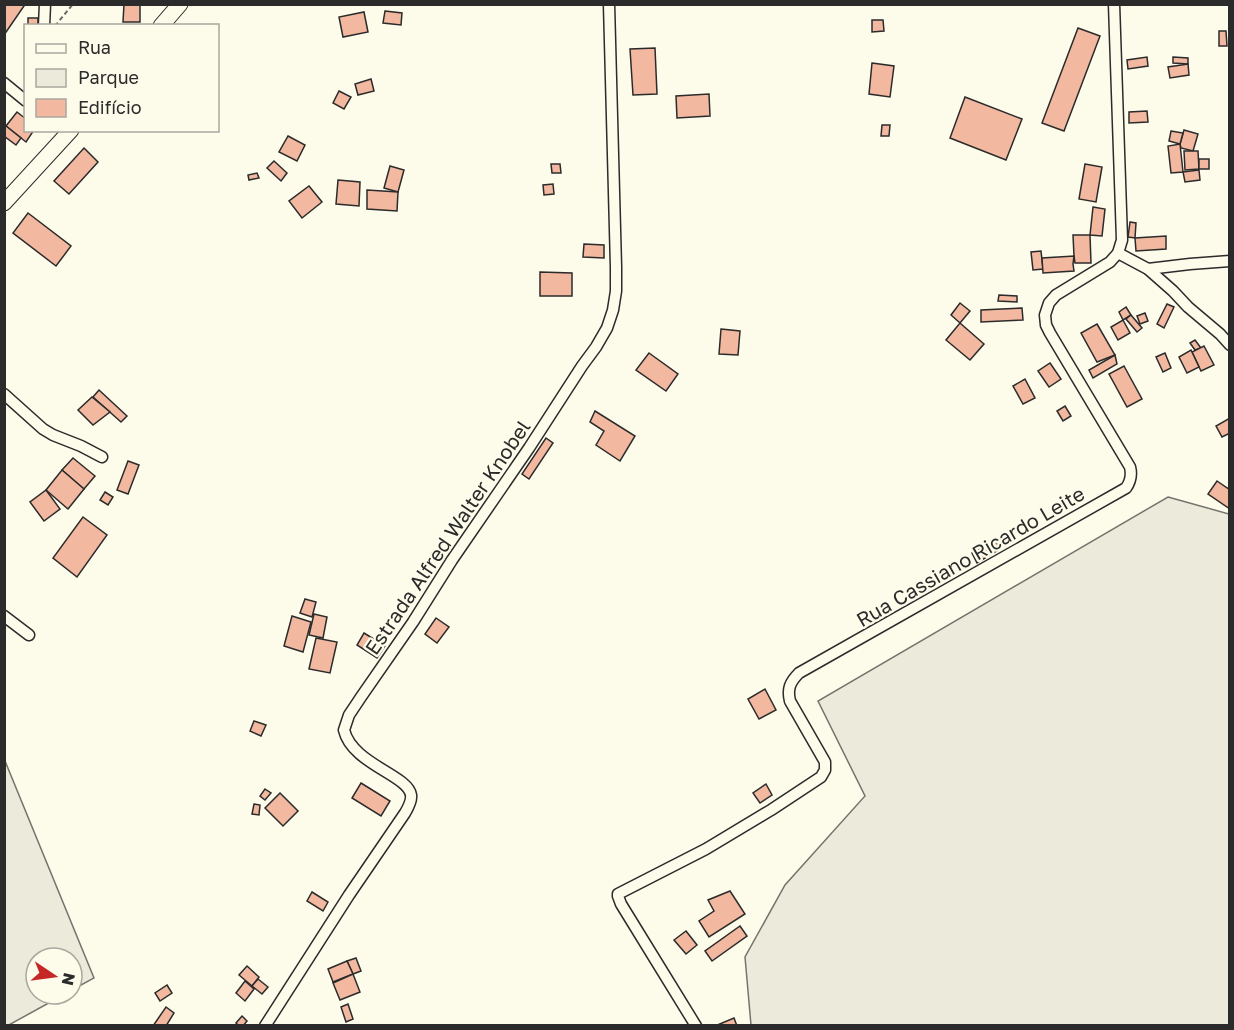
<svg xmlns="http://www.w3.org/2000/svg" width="1234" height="1030" viewBox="0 0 1234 1030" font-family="'Golos Text',sans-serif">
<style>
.green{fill:#ecebdb;stroke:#74746e;stroke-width:1.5}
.building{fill:#f2b8a0;stroke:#2b2b2b;stroke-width:1.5}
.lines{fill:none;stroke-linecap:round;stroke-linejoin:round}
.street-casing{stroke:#2b2b2b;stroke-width:13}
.primary-casing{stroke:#2b2b2b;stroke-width:17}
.path{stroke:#6a6964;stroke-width:2;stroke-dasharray:4.5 3;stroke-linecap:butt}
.street{stroke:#fdfbea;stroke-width:10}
.primary{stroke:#fdfbea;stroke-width:15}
.labels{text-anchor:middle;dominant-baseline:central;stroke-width:4.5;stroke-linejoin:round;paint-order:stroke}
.street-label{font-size:20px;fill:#2b2b2b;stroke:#fdfbea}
</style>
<rect width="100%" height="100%" fill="#fdfbea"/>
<g class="green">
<path d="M1168,497l61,17v511h-478l-6,-68 40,-72 80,-89 -47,-95z"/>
<path d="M5,761l89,217 -22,12v-32h-36v36h29l-58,32 -3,-1z"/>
</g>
<g class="building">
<path d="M4,4h17l3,2 -20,29z"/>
<path d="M124,4h16v18h-17z"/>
<path d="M385,11l17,2 -1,12 -18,-2z"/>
<path d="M364,12l4,20 -25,5 -4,-20z"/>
<rect x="28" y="18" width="10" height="8"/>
<path d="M872,20h11l1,11 -12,1z"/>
<path d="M1078,28l22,8 -36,95 -22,-8z"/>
<path d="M1219,31h7l1,15h-8z"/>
<path d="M655,48l2,46 -24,1 -3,-46z"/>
<path d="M1147,57l1,9 -20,3 -1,-9z"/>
<path d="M1173,57l15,1v6l-15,-1z"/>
<path d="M872,63l22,3 -4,31 -21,-3z"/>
<path d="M1188,64l1,11 -19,3 -2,-11z"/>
<path d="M371,79l3,12 -16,4 -3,-11z"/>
<path d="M339,91l12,6 -7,12 -11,-6z"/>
<path d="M709,94l1,22 -33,2 -1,-22z"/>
<path d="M965,97l57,22 -16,41 -56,-22z"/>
<path d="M1147,111l1,11 -19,1v-11z"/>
<path d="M17,112l9,7v11h8l-8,12 -20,-16z"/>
<path d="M882,125h8l-1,11h-8z"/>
<path d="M6,126l15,12 -5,7 -12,-9v-8z"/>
<path d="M1184,130l14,4 -5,17 -12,-3 -1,-4z"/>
<path d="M1171,131l12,2 -3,11 -11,-3z"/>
<path d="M288,136l17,9 -8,16 -18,-9z"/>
<path d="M1180,144l3,28 -12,1 -3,-27z"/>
<path d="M84,148l14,14 -29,32 -15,-13z"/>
<path d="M1184,151h14l1,18 -14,1z"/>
<rect x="1199" y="159" width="10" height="10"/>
<path d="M274,161l13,12 -6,8 -14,-13z"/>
<path d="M551,164h9l1,9h-9z"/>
<path d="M1085,164l17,3 -6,35 -17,-3z"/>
<path d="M390,166l14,4 -6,22 -14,-4z"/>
<path d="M1199,170l1,10 -15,2 -2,-10z"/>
<path d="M257,173l2,5 -10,2 -1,-5z"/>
<path d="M338,180l22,2 -1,24 -23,-2z"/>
<path d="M553,184l1,10 -10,1 -1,-10z"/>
<path d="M309,186l13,16 -20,16 -13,-17z"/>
<path d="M367,190l31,2 -1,19 -30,-2z"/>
<path d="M1093,207l12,2 -3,27 -12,-1z"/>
<path d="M28,213l43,33 -15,20 -43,-33z"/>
<path d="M1130,222l6,1 -1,15 -7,-1z"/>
<path d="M1073,235h17l1,28h-16l-1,-7z"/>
<path d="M1166,236v13l-30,2 -1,-13z"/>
<path d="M584,244l20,1v13l-21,-1z"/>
<path d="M1041,251l2,18 -10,1 -2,-18z"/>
<path d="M1074,256l-1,8 1,7 -31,2 -1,-15z"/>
<path d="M540,272l32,1v23h-32z"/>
<path d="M999,295l18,1v6l-19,-1z"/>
<path d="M960,303l10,8 -10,12 -9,-8z"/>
<path d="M1167,304l7,3 -10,21 -7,-4z"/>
<path d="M1126,307l5,8 -8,5 -4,-8z"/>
<path d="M1022,308l1,12 -42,2v-12z"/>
<path d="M1145,313l3,8 -8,3 -3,-8z"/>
<path d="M1131,315l11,13 -5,4 -11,-13z"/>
<path d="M1123,320l7,13 -12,7 -7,-13z"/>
<path d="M960,323l24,21 -14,16 -24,-20z"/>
<path d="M1097,324l18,31 -18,7 -16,-29z"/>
<path d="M721,329l19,2 -2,24 -19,-1z"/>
<path d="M1195,340l6,8 -6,2 -5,-7z"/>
<path d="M1204,346l10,19 -13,6 -9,-19z"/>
<path d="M1191,350l8,17 -12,6 -8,-16z"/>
<path d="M649,353l29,21 -12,17 -30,-21z"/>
<path d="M1165,353l6,15 -8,4 -7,-15z"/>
<path d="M1115,355l2,9 -24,14 -4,-8z"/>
<path d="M1050,363l11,16 -12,8 -11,-16z"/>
<path d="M1124,366l18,33 -15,8 -18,-33z"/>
<path d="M1025,379l10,19 -12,6 -10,-18z"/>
<path d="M99,390l28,26 -6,6 -28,-25z"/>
<path d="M92,397l18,15 -17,13 -15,-15z"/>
<path d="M1065,406l6,10 -8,5 -6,-10z"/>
<path d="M595,411l40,25 -15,25 -24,-16 8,-14 -14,-9z"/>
<path d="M1230,418v15l-8,4 -6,-11z"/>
<path d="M546,438l7,5 -24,36 -7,-5z"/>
<path d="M73,458l22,18 -11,13 -22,-19z"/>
<path d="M128,461l11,4 -11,29 -11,-4z"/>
<path d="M62,470l22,19 -16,20 -22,-19z"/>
<path d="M1217,481l13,9v19l-22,-15z"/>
<path d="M46,490l14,19 -16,12 -14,-19z"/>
<path d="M105,492l8,5 -5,8 -8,-5z"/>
<path d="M83,517l24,18 -30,42 -24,-19z"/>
<path d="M995,539l5,10 -23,14 -5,-10z"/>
<path d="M305,599l11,3 -4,15 -12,-4z"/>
<path d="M314,614l13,3 -4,21 -14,-3z"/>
<path d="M292,616l19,6 -8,30 -19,-6z"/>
<path d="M436,618l13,9 -12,16 -12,-9z"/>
<path d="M364,633l21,13 -8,12 -20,-13z"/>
<path d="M316,638l21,4 -7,31 -21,-4z"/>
<path d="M765,689l11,21 -17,9 -11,-20z"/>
<path d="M254,721l12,4 -5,11 -11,-5z"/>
<path d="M361,783l29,18 -9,15 -29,-18z"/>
<path d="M766,784l6,11 -12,8 -7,-10z"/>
<path d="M265,789l6,4 -6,7 -5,-4z"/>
<path d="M280,793l18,18 -15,15 -18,-18z"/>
<path d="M254,804l6,1 -1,10 -7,-1z"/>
<path d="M730,891l15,23 -36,23 -10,-16 15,-10 -6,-11z"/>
<path d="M312,892l16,10 -5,9 -16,-10z"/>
<path d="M740,926l7,10 -35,25 -7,-10z"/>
<path d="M686,931l11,14 -11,9 -12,-14z"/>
<path d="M356,958l5,13 -8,3 -6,-13z"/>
<path d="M347,961l6,13 -20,8 -5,-13z"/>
<path d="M247,966l12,11 -7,9 -13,-11z"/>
<path d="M353,974l7,18 -20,8 -7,-17z"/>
<path d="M258,979l10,8 -6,7 -10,-8z"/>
<path d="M245,981l9,8 -9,12 -9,-8z"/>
<path d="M167,985l5,8 -12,8 -5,-8z"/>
<path d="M348,1004l5,15 -7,3 -5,-15z"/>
<path d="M166,1007l8,6 -8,13h-13z"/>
<path d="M242,1016l5,5 -4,5h-4l-3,-3z"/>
<path d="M734,1018l3,8h-22z"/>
</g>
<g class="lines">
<defs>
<g id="street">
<path d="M44,26l1,-22"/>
<path d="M4,83l22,18"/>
<path d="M1118,253l30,16 25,22 15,16 32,27 10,11"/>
<path d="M1148,269l42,-5 40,-3"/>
<path d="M4,394l39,35 10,6 28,11 21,11"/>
<path d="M4,616l25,19"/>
<path d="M265,1026l84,-131 56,-82c3,-5 7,-12 6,-18 -3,-20 -59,-31 -67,-65l5,-15 12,-18 52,-75 39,-62 77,-112 53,-82 14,-19 11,-19 6,-18 3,-19v-24l-7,-263"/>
<path d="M696,1026l-75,-122 -3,-8v-2l88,-45 65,-39 50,-33 4,-7v-8l-35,-61c-3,-12 0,-19 9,-28l327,-185c5,-7 6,-13 4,-21l-80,-134 -4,-8 -1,-10 4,-12 7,-8 54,-33 8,-9 4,-13 -8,-236"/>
</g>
<g id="primary">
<path d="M161,26l19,-22"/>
<path d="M4,203l67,-73"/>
</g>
</defs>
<use href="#street" class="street-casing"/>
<use href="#primary" class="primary-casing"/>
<path class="path" d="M55,26l18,-22"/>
<use href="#street" class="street"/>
<use href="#primary" class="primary"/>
</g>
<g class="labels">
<g class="street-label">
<text transform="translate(447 537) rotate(-56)">Estrada Alfred Walter Knobel</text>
<text transform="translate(970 556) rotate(-30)">Rua Cassiano Ricardo Leite</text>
</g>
</g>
<rect width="1234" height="1030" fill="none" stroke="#2b2b2b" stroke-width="12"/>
<rect x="24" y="24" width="195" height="108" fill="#fdfbea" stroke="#a9a89e" stroke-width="1.5"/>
<rect x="36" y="44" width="30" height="9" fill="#fdfbea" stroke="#a9a89e" stroke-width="1.5"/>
<text x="78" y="54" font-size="18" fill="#2b2b2b">Rua</text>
<rect x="36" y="69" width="30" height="18" fill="#ecebdb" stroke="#a9a89e" stroke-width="1.5"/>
<text x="78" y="84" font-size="18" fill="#2b2b2b">Parque</text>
<rect x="36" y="99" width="30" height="18" fill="#f2b8a0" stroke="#a9a89e" stroke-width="1.5"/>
<text x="78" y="114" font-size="18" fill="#2b2b2b">Edifício</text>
<g transform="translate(54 976) rotate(103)"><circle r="28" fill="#fdfbea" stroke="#a9a89e" stroke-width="1.5"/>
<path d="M0-4.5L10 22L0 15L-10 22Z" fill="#c62828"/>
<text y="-9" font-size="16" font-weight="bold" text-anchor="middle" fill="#2b2b2b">N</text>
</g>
</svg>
